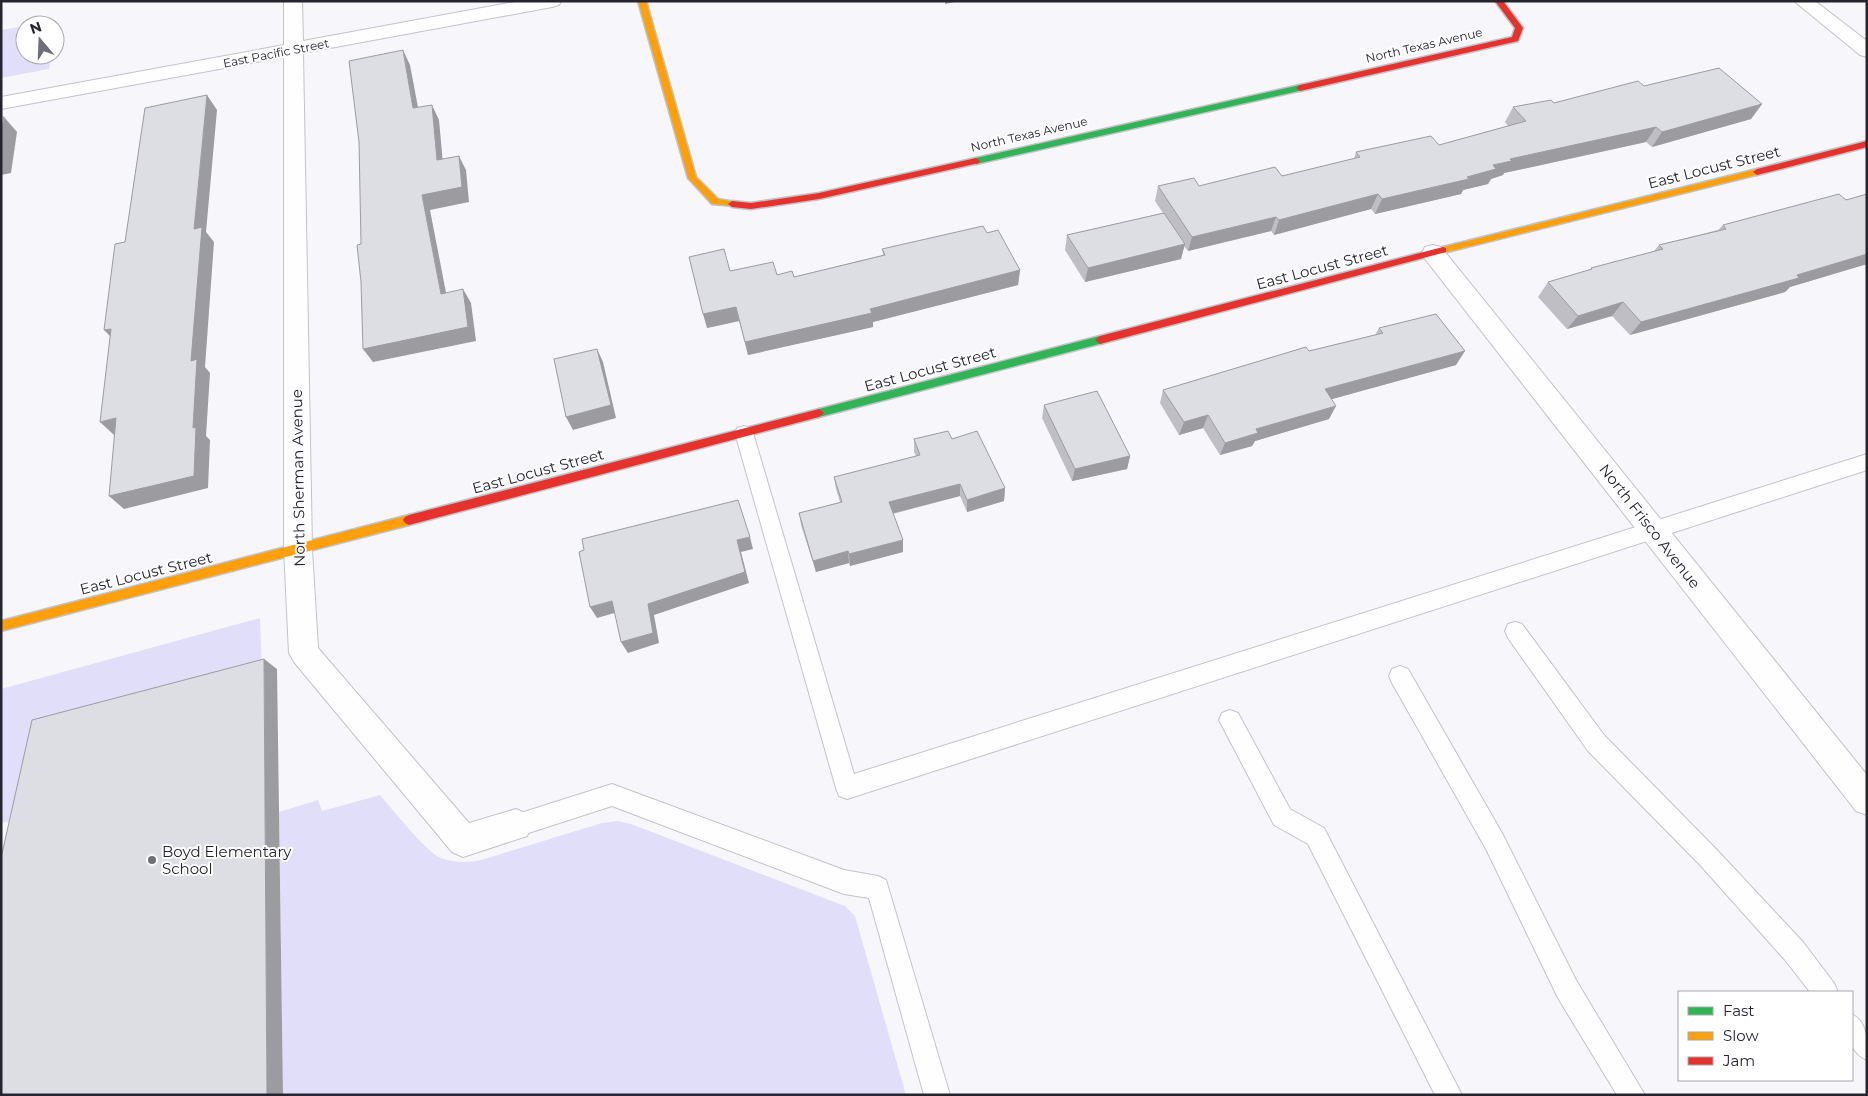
<svg xmlns="http://www.w3.org/2000/svg" width="1868" height="1096" viewBox="0 0 1868 1096" font-family="Montserrat,sans-serif">
<style>
.green{fill:#e1def9}
.lines{fill:none;stroke-linecap:round;stroke-linejoin:round}
.lane-casing{stroke:#c2c2c9;stroke-width:2}
.street-casing{stroke:#c2c2c9;stroke-width:2}
.fast-casing{stroke:#c2c2c9;stroke-width:3}
.slow-casing{stroke:#c2c2c9;stroke-width:3}
.jam-casing{stroke:#c2c2c9;stroke-width:3}
.lane{fill:#fefefe;fill-rule:evenodd}
.street{fill:#fefefe;fill-rule:evenodd}
.fast{fill:#30b455;fill-rule:evenodd}
.slow{fill:#ff9f0a;fill-rule:evenodd}
.jam{fill:#e5322d;fill-rule:evenodd}
.wall{fill:#bebec4}
.shaded-wall{fill:#9b9ba0}
.building{fill:#dddde4;stroke:#9b9ba0}
.poi-dot{fill:#6e6e76;stroke:#fff;stroke-width:2}
.labels{text-anchor:middle;dominant-baseline:central;stroke-width:4;stroke-linejoin:round;paint-order:stroke}
.far-street-label{font-size:12px;fill:#25242f;stroke:#fff}
.street-label{font-size:15px;fill:#25242f;stroke:#fff}
.poi-label{font-size:15px;fill:#25242f;stroke:#fff;text-anchor:start}
</style>
<rect width="100%" height="100%" fill="#f7f7fb"/>
<g class="green">
<path d="M25,26v29h26l-2,14 -48,9v-48z"/>
<path d="M260,618l2,55 -235,145 -26,5v-134z"/>
<path d="M380,795c13,15 44,54 59,62 13,6 28,6 42,3l121,-37 16,-2 13,3 214,82 10,10 51,179h-623l-4,-283 39,-12 4,11z"/>
</g>
<g class="lines">
<defs>
<g id="lane">
<path d="M744,426l7,2 2,5 101,341 1013,-320v16l-1020,329 -8,-3 -3,-8 -101,-355 2,-5z"/>
<path d="M1515,622l7,2 82,111 113,115 86,92 31,41 4,9h-28l-25,-32 -84,-94 -113,-115 -80,-113 -3,-7 3,-7z"/>
<path d="M1400,666l8,3 94,164 74,147 69,115h-28l-59,-97 -72,-149 -94,-166 -3,-7 3,-7z"/>
<path d="M1230,710l8,3 52,96 34,19 138,267h-27l-127,-251 -34,-19 -55,-105 3,-7z"/>
<path d="M612,784l232,86 34,6 8,4 64,215h-26l-55,-197 -25,-4 -232,-88 -96,31 -8,-4 -4,-8 4,-8z"/>
<path d="M1852,1014c16,9 15,26 15,46 -21,-9 -16,-27 -15,-46z"/>
</g>
<g id="street">
<path d="M284,1h18l1,40 217,-40h41l-2,4 -7,2 -249,46 9,496 6,99 151,175 47,-14 11,5 5,11 -5,11 -64,21 -11,-5 -158,-190 -5,-9 -5,-104v-492l-283,52v-12l283,-52z"/>
<path d="M1794,1h21l52,40v16l-7,-2z"/>
<path d="M1433,245l8,2 426,528v40l-11,-4 -431,-552 -3,-6 3,-6z"/>
</g>
<g id="fast">
<path d="M1300,85l4,3 -1,2 -327,74 -4,-3 4,-3z"/>
<path d="M1100,336l5,4 -2,3 -284,74 -5,-4 5,-4z"/>
</g>
<g id="slow">
<path d="M638,1h8l50,176 22,22 17,3v4l-23,-2 -24,-26z"/>
<path d="M1757,169l3,1v4l-317,79 -5,-3 5,-3z"/>
<path d="M409,515l4,2 2,3 -2,3 -4,2 -408,106v-10z"/>
</g>
<g id="jam">
<path d="M1495,1h8l20,27 -5,13 -218,50 -4,-3 4,-3 212,-48 3,-9z"/>
<path d="M1867,141v6l-110,28 -4,-3 4,-3z"/>
<path d="M976,158l4,3 -1,2 -160,36 -68,10 -19,-2 -4,-3 4,-3 19,2 68,-10z"/>
<path d="M1443,247l3,1v4l-346,92 -5,-4 5,-4z"/>
<path d="M819,409l5,4 -5,4 -410,108 -4,-2 -2,-3 2,-3 4,-2z"/>
</g>
</defs>
<use href="#lane" class="lane-casing"/>
<use href="#street" class="street-casing"/>
<use href="#fast" class="fast-casing"/>
<use href="#slow" class="slow-casing"/>
<use href="#jam" class="jam-casing"/>
<use href="#lane" class="lane"/>
<use href="#street" class="street"/>
<use href="#fast" class="fast"/>
<use href="#slow" class="slow"/>
<use href="#jam" class="jam"/>
</g>
<g class="wall">
<path d="M1644,86l118,18 -11,15 -99,28 -6,-5 -142,31 -1,2 -12,4 -3,5 -25,6 -2,4 -86,20 -4,-5 -97,26 -3,-4 -83,20 -4,-5 -3,13 -96,23 -20,-32 2,-15 96,-22 -8,-12 3,-15h41l83,-10 72,-17 2,-7 83,-7 69,-19 -3,-4 8,-15 41,-4z"/>
<path d="M1867,194v70l-77,23 -5,5 -155,43 -18,-19 -45,13 -29,-32 10,-15 42,-12 1,-2 63,-17 5,-6 59,-15 5,-5 123,-25z"/>
<path d="M987,233l33,37 -2,15 -145,37v5l-125,28 -9,-34 -32,7 23,-57 64,6 89,-22 -1,-6z"/>
<path d="M1379,328l77,37 -125,34 -2,20 -74,22 -3,5 -32,9 -17,-27 -24,7 -19,-32 3,-13 146,-39 66,-16z"/>
<path d="M1044,405l86,51 -3,13 -55,12 -30,-63z"/>
<path d="M914,439h38l53,49 -1,13 -37,11 -7,-16 -67,18 10,38 -53,14 -1,-3 -33,9 -15,-47 -2,-12 41,-11 -4,-13 -2,-12 82,-21 -2,-4z"/>
</g>
<g class="shaded-wall">
<path d="M945,1h14l-14,3z"/>
<path d="M403,50l7,15 11,58 -8,-15z"/>
<path d="M207,95l10,15 -11,122 8,10 -9,125 5,6 -4,63 4,4 -2,48 -84,21 -15,-13 84,-68 -2,-67 3,-132z"/>
<path d="M1762,104l-11,15 -99,28 10,-15z"/>
<path d="M432,105l7,15 5,55 -7,-15z"/>
<path d="M4,117l13,15 -6,41 -10,2v-42z"/>
<path d="M1656,127l-10,15 -142,31 -1,2 -12,4 -3,5 -25,6 -2,4 -86,20 7,-15 85,-22 26,-12 17,-6z"/>
<path d="M459,156l7,14 3,32 -39,8 19,98 -8,-14 -19,-99z"/>
<path d="M1378,194l-7,15 -97,26 5,-15z"/>
<path d="M1276,217l-5,14 -83,20 4,-14z"/>
<path d="M1185,244l-4,15 -96,23 3,-14z"/>
<path d="M1867,254v10l-77,23 -5,5 -155,43 11,-13z"/>
<path d="M1020,270l-2,15 -145,37v5l-125,28 -3,-13 125,-33z"/>
<path d="M463,289l8,14 5,38 -103,21 -10,-13z"/>
<path d="M1623,302l-11,14 -45,13 11,-13z"/>
<path d="M736,307l3,14 -32,7 -4,-14z"/>
<path d="M111,329l7,15 -14,-14z"/>
<path d="M597,349l6,13 13,56 -43,12 -7,-13z"/>
<path d="M1465,351l-9,14 -138,38 7,-14z"/>
<path d="M1336,406l-7,13 -74,22 -3,5 -32,9 5,-12 31,-14z"/>
<path d="M1208,415l-5,13 -24,7 5,-13z"/>
<path d="M116,418l15,14 -17,3 -14,-13z"/>
<path d="M1130,456l-3,13 -55,12 3,-12z"/>
<path d="M960,484v12l-70,18 -1,-12z"/>
<path d="M1005,488l-1,13 -37,11v-12z"/>
<path d="M750,537l3,12 -12,3 8,31 -95,32 5,28 -31,10 -7,-11 27,-38 89,-64z"/>
<path d="M903,540v12l-53,14 -1,-12z"/>
<path d="M848,551l1,12 -33,9 -3,-11z"/>
<path d="M612,601l6,11 -21,6 -7,-11z"/>
<path d="M264,659l13,10 6,426h-16z"/>
</g>
<g class="building">
<path d="M403,50l10,58 19,-3 5,55 22,-4 3,31 -40,8 19,99 22,-5 5,38 -105,22 -2,-67 -4,-37 4,-1 -2,-102 -10,-81z"/>
<path d="M1719,68l43,36 -100,28 -6,-5 -146,32 2,2 -19,4 3,4 -29,8 2,2 -87,20 -4,-5 -99,26 -3,-3 -84,20 -34,-51 36,-8 5,8 76,-19 7,9 78,-19 -4,-5 75,-16 8,9 87,-24 -13,-14 38,-7 3,3 84,-22 6,5z"/>
<path d="M207,95l-13,134 8,-2 -11,134 6,-2 -4,69 3,-1 -2,49 -85,20 7,-78 -16,4 11,-93 -7,1 11,-86 10,-2 20,-134z"/>
<path d="M1,117h3l-3,16z"/>
<path d="M1839,194l7,6 21,-6v60l-70,21 2,3 -158,44 -18,-20 -45,14 -30,-34 44,-13 -1,-1 72,-19 -4,-4 67,-16 -3,-4z"/>
<path d="M1164,213l21,31 -97,24 -21,-33z"/>
<path d="M983,226l4,7 11,-3 22,40 -150,39 2,4 -127,29 -9,-35 -33,7 -14,-57 35,-8 6,22 43,-9 4,13 15,-4 2,6 91,-22 -3,-6z"/>
<path d="M1436,314l29,37 -140,38 11,17 -80,23 2,4 -33,10 -17,-28 -24,7 -21,-32 143,-43 3,4 74,-18 -4,-5z"/>
<path d="M597,349l14,56 -45,12 -12,-58z"/>
<path d="M1097,391l33,65 -55,13 -31,-64z"/>
<path d="M948,431l4,8 25,-8 28,57 -38,12 -7,-16 -71,18 14,38 -54,14 -1,-3 -35,10 -14,-48 43,-11 -8,-25 86,-22 -6,-16z"/>
<path d="M738,500l12,37 -13,3 8,32 -97,32 5,29 -32,9 -9,-41 -22,6 -11,-55 5,-2 -2,-11z"/>
<path d="M264,659l3,436h-266v-237l31,-138z"/>
</g>
<circle class="poi-dot" cx="152" cy="860" r="5"/>
<g class="labels">
<g class="far-street-label">
<text transform="translate(1424 45) rotate(-13)">North Texas Avenue</text>
<text transform="translate(276 53) rotate(-11)">East Pacific Street</text>
<text transform="translate(1029 134) rotate(-13)">North Texas Avenue</text>
</g>
<g class="street-label">
<text transform="translate(1714 167) rotate(-14)">East Locust Street</text>
<text transform="translate(1322 267) rotate(-15)">East Locust Street</text>
<text transform="translate(930 369) rotate(-15)">East Locust Street</text>
<text transform="translate(538 471) rotate(-15)">East Locust Street</text>
<text transform="translate(298 478) rotate(-91)">North Sherman Avenue</text>
<text transform="translate(1650 526) rotate(52)">North Frisco Avenue</text>
<text transform="translate(146 573) rotate(-14)">East Locust Street</text>
</g>
<g class="poi-label">
<text x="162" y="851">Boyd Elementary<tspan x="162" dy="17">School</tspan></text>
</g>
</g>
<rect width="1868" height="1096" fill="none" stroke="#25242f" stroke-width="5"/>
<rect x="1678" y="991" width="175" height="90" fill="#ffffff" stroke="#a8a7ac"/>
<rect x="1688" y="1007" width="25" height="8" fill="#30b455" stroke="#a8a7ac"/>
<text x="1723" y="1016" font-size="15" fill="#25242f">Fast</text>
<rect x="1688" y="1032" width="25" height="8" fill="#ff9f0a" stroke="#a8a7ac"/>
<text x="1723" y="1041" font-size="15" fill="#25242f">Slow</text>
<rect x="1688" y="1057" width="25" height="8" fill="#e5322d" stroke="#a8a7ac"/>
<text x="1723" y="1066" font-size="15" fill="#25242f">Jam</text>
<g transform="translate(40 40) rotate(341)"><circle r="24" fill="#ffffff" stroke="#a8a7ac"/>
<path d="M0-4L9 19L0 12L-9 19Z" fill="#6e6e76"/>
<text y="-8" font-size="14" font-weight="bold" text-anchor="middle" fill="#25242f">N</text>
</g>
</svg>
